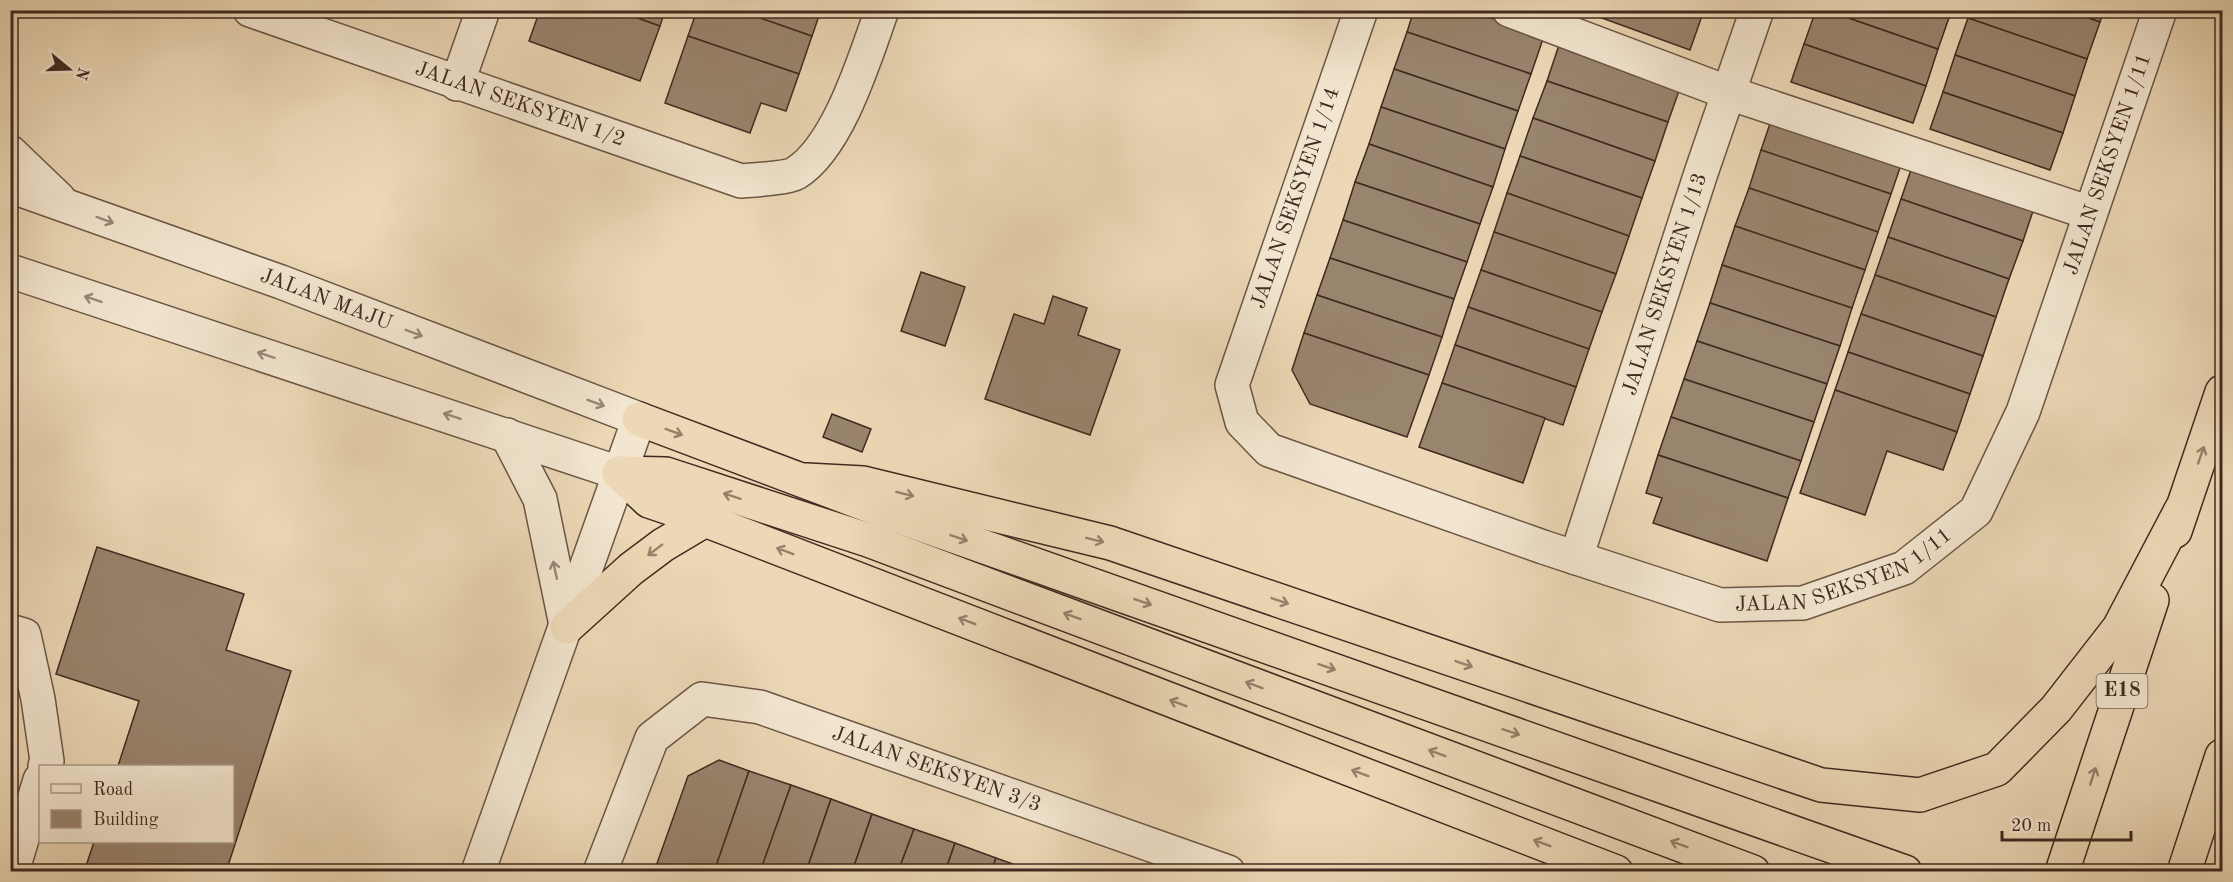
<svg xmlns="http://www.w3.org/2000/svg" width="2233" height="882" viewBox="0 0 2233 882" font-family="'Old Standard TT',serif">
<style>
.building{fill:#99846e;stroke:#402a20;stroke-width:1.5}
.lines{fill:none;stroke-linecap:round;stroke-linejoin:round}
.minor-casing{stroke:#6b5646;stroke-width:36}
.highway-casing{stroke:#402a20;stroke-width:36}
.minor{stroke:#f3e6d0;stroke-width:33}
.highway{stroke:#ecd8b6;stroke-width:33}
.oneway{stroke:#9a8878}
.oneway2{stroke:#96816b}
.labels{text-anchor:middle;dominant-baseline:central;stroke-width:4.5;stroke-linejoin:round;paint-order:stroke}
.shield{fill:#f3e6d0;stroke:#766255;stroke-width:1.5}
.shield-label{font-size:20px;font-weight:bold;fill:#402a20}
.street-label{font-size:21px;fill:#402a20;stroke:#f3e6d0}
</style>
<rect width="100%" height="100%" fill="#ecd8b6"/>
<filter id="stains"><feTurbulence type="fractalNoise" baseFrequency=".00333" numOctaves="4"/><feColorMatrix values="0 0 0 0 .2 0 0 0 0 .09 0 0 0 0 .02 0 0 0 .5 -.17"/></filter>
<radialGradient id="worn" r=".72"><stop offset=".6" stop-color="#630" stop-opacity="0"/><stop offset="1" stop-color="#630" stop-opacity=".3"/></radialGradient>
<g class="building">
<path d="M540,10h76l44,16 -20,55 -111,-40z"/>
<path d="M616,10h49l-5,16z"/>
<path d="M697,10h41l74,26 -13,38 -111,-38z"/>
<path d="M738,10h83l-9,26z"/>
<path d="M1414,10h54l76,26 -13,38 -124,-42z"/>
<path d="M1580,10h116l7,3 -13,37z"/>
<path d="M1816,10h10l112,39 -12,37 -122,-42z"/>
<path d="M1826,10h122l3,2 -13,37z"/>
<path d="M1970,10h97l33,12 -13,37 -119,-41z"/>
<path d="M2067,10h37l-4,12z"/>
<path d="M1968,18l119,41 -12,37 -120,-41z"/>
<path d="M1407,32l124,42 -13,37 -124,-42z"/>
<path d="M688,36l111,38 -13,37 -25,-8 -11,30 -85,-30z"/>
<path d="M1560,42l121,43 -13,37 -121,-41z"/>
<path d="M1804,44l122,42 -13,37 -122,-41z"/>
<path d="M1955,55l120,41 -12,37 -120,-41z"/>
<path d="M1394,69l124,42 -13,38 -124,-42z"/>
<path d="M1547,81l121,41 -13,39 -122,-43z"/>
<path d="M1943,92l120,41 -13,37 -120,-41z"/>
<path d="M1381,107l124,42 -12,38 -124,-43z"/>
<path d="M1774,112l130,44 -13,38 -130,-44z"/>
<path d="M1533,118l122,43 -13,37 -122,-42z"/>
<path d="M1369,144l124,43 -13,37 -125,-42z"/>
<path d="M1761,150l130,44 -13,38 -129,-44z"/>
<path d="M1520,156l122,42 -13,38 -122,-43z"/>
<path d="M1914,161l122,41 -13,39 -122,-42z"/>
<path d="M1355,182l125,42 -13,38 -124,-42z"/>
<path d="M1749,188l129,44 -13,38 -130,-44z"/>
<path d="M1507,193l122,43 -13,38 -122,-42z"/>
<path d="M1901,199l122,42 -14,38 -121,-42z"/>
<path d="M1343,220l124,42 -13,37 -124,-41z"/>
<path d="M1735,226l130,44 -13,38 -130,-43z"/>
<path d="M1494,232l122,42 -14,38 -121,-42z"/>
<path d="M1888,237l121,42 -13,38 -121,-42z"/>
<path d="M1330,258l124,41 -12,38 -125,-42z"/>
<path d="M1722,265l130,43 -12,38 -130,-43z"/>
<path d="M1481,270l121,42 -13,37 -121,-42z"/>
<path d="M921,272l44,15 -20,59 -44,-15z"/>
<path d="M1875,275l121,42 -13,39 -122,-42z"/>
<path d="M1317,295l125,42 -13,38 -125,-42z"/>
<path d="M1053,296l34,12 -9,27 42,15 -30,85 -105,-36 29,-85 30,10z"/>
<path d="M1710,303l130,43 -13,38 -130,-43z"/>
<path d="M1468,307l121,42 -13,38 -121,-42z"/>
<path d="M1861,314l122,42 -13,38 -122,-42z"/>
<path d="M1304,333l125,42 -22,62 -97,-33 -18,-34z"/>
<path d="M1697,341l130,43 -13,38 -130,-43z"/>
<path d="M1455,345l121,42 -13,38 -121,-42z"/>
<path d="M1848,352l122,42 -13,38 -122,-42z"/>
<path d="M1684,379l130,43 -13,39 -130,-44z"/>
<path d="M1442,383l103,35 -22,65 -104,-36z"/>
<path d="M1835,390l122,42 -14,38 -56,-19 -22,64 -65,-22z"/>
<path d="M832,414l39,15 -9,23 -39,-15z"/>
<path d="M1671,417l130,44 -13,37 -130,-43z"/>
<path d="M1658,455l130,43 -21,63 -114,-38 9,-25 -16,-5z"/>
<path d="M97,547l147,47 -18,56 65,21 -65,201h-142l10,-30h138v-76h-114l21,-65 -83,-27z"/>
<path d="M719,760l30,11 -35,101h-60l34,-96z"/>
<path d="M749,771l42,14 -31,87h-46z"/>
<path d="M791,785l40,14 -25,73h-46z"/>
<path d="M831,799l41,15 -20,58h-46z"/>
<path d="M872,814l42,15 -16,43h-46z"/>
<path d="M914,829l41,14 -10,29h-47z"/>
<path d="M955,843l41,15 -5,14h-46z"/>
<path d="M996,858l40,14h-45z"/>
</g>
<g class="lines">
<defs>
<g id="minor">
<path id="s1" d="M250,10l491,171c12,-1 47,-3 55,-8 43,-27 69,-116 86,-163"/>
<path id="s2" d="M1361,10l-129,375 10,37 27,28 274,97 177,58 83,-2 101,-35 72,-57 47,-99 137,-402"/>
<path d="M1509,10l220,83 361,120"/>
<path d="M457,84l26,-74"/>
<path d="M10,152l49,47"/>
<path id="s3" d="M10,186l271,96 358,137 -161,453"/>
<path d="M10,271l609,202"/>
<path d="M507,435l33,64 26,126"/>
<path id="s4" d="M1576,558l125,-385 56,-163"/>
<path d="M10,631l14,4 14,64 9,62 -2,5"/>
<path d="M12,872l28,-92"/>
<path id="s5" d="M600,872l52,-134 50,-39 58,8 468,165"/>
</g>
<g id="highway">
<path d="M639,419l255,96 1011,357"/>
<path d="M619,473l47,1 202,66 885,332"/>
<path d="M619,473l30,28 56,19 911,352"/>
<path d="M806,480l57,3 247,60 711,242 99,10 77,-26 59,-60 63,-81 62,-118"/>
<path d="M2175,531l47,-139"/>
<path d="M567,627l64,-58 32,-24 42,-25"/>
<path d="M2062,872l90,-272"/>
<path d="M2184,872l38,-116"/>
</g>
</defs>
<use href="#minor" class="minor-casing"/>
<use href="#highway" class="highway-casing"/>
<use href="#minor" class="minor"/>
<use href="#highway" class="highway"/>
</g>
<defs><path id="oneway-shaft" d="M-6 0H5M1.5-3L5.5 0L1.5 3" fill="none" stroke-width="1.6" stroke-linecap="round" stroke-linejoin="round" transform="scale(1.5)"/></defs>
<g class="oneway">
<use href="#oneway-shaft" transform="translate(105 220) rotate(20)"/>
<use href="#oneway-shaft" transform="translate(93 299) rotate(-162)"/>
<use href="#oneway-shaft" transform="translate(414 333) rotate(21)"/>
<use href="#oneway-shaft" transform="translate(266 355) rotate(-162)"/>
<use href="#oneway-shaft" transform="translate(596 403) rotate(21)"/>
<use href="#oneway-shaft" transform="translate(452 416) rotate(-162)"/>
<use href="#oneway-shaft" transform="translate(555 570) rotate(-102)"/>
</g>
<g class="oneway2">
<use href="#oneway-shaft" transform="translate(674 432) rotate(20)"/>
<use href="#oneway-shaft" transform="translate(2201 455) rotate(-71)"/>
<use href="#oneway-shaft" transform="translate(905 494) rotate(14)"/>
<use href="#oneway-shaft" transform="translate(732 496) rotate(-162)"/>
<use href="#oneway-shaft" transform="translate(959 538) rotate(19)"/>
<use href="#oneway-shaft" transform="translate(1095 540) rotate(14)"/>
<use href="#oneway-shaft" transform="translate(655 550) rotate(143)"/>
<use href="#oneway-shaft" transform="translate(785 551) rotate(-159)"/>
<use href="#oneway-shaft" transform="translate(1280 601) rotate(19)"/>
<use href="#oneway-shaft" transform="translate(1143 602) rotate(19)"/>
<use href="#oneway-shaft" transform="translate(1072 616) rotate(-159)"/>
<use href="#oneway-shaft" transform="translate(967 621) rotate(-159)"/>
<use href="#oneway-shaft" transform="translate(1464 664) rotate(19)"/>
<use href="#oneway-shaft" transform="translate(1327 667) rotate(19)"/>
<use href="#oneway-shaft" transform="translate(1254 685) rotate(-159)"/>
<use href="#oneway-shaft" transform="translate(1178 703) rotate(-159)"/>
<use href="#oneway-shaft" transform="translate(1511 732) rotate(19)"/>
<use href="#oneway-shaft" transform="translate(1437 753) rotate(-159)"/>
<use href="#oneway-shaft" transform="translate(1360 773) rotate(-159)"/>
<use href="#oneway-shaft" transform="translate(2093 776) rotate(-72)"/>
<use href="#oneway-shaft" transform="translate(1542 843) rotate(-159)"/>
<use href="#oneway-shaft" transform="translate(1679 844) rotate(-159)"/>
</g>
<g class="labels">
<rect class="shield" x="2096.5" y="674" width="51" height="34" rx="4.5"/>
<g class="shield-label">
<text x="2122" y="691">E18</text>
</g>
<g class="street-label">
<text stroke="none"><textPath href="#s1" startOffset="286">JALAN SEKSYEN 1/2</textPath></text>
<text stroke="none"><textPath href="#s2" startOffset="1604">JALAN SEKSYEN 1/11</textPath></text>
<text transform="translate(1296 198) rotate(-71)">JALAN SEKSYEN 1/14</text>
<text stroke="none"><textPath href="#s4" startOffset="288">JALAN SEKSYEN 1/13</textPath></text>
<text stroke="none"><textPath href="#s3" startOffset="336">JALAN MAJU</textPath></text>
<text stroke="none"><textPath href="#s2" startOffset="1082">JALAN SEKSYEN 1/11</textPath></text>
<text stroke="none"><textPath href="#s5" startOffset="453">JALAN SEKSYEN 3/3</textPath></text>
</g>
</g>
<rect width="2233" height="882" fill="none" stroke="#ecd8b6" stroke-width="36"/>
<rect x="12" y="12" width="2209" height="858" fill="none" stroke="#402a20" stroke-width="3"/>
<rect x="18" y="18" width="2197" height="846" fill="none" stroke="#402a20" stroke-width="1.5"/>
<rect x="39" y="765" width="195" height="78" fill="#f3e6d0" stroke="#ab9b8a" stroke-width="1.5"/>
<rect x="51" y="784" width="30" height="9" fill="#f3e6d0" stroke="#ab9b8a" stroke-width="1.5"/>
<text x="93" y="795" font-size="18" fill="#402a20">Road</text>
<rect x="51" y="810" width="30" height="18" fill="#99846e" stroke="#ab9b8a" stroke-width="1.5"/>
<text x="93" y="825" font-size="18" fill="#402a20">Building</text>
<g transform="translate(69 69) rotate(109)" stroke="#f3e6d0" stroke-width="4.5" paint-order="stroke">
<path d="M0-4.5L10 22L0 15L-10 22Z" fill="#402a20"/>
<text y="-9" font-size="16" font-weight="bold" text-anchor="middle" fill="#402a20">N</text>
</g>
<path d="M2002 831v9h129v-9" fill="none" stroke="#402a20" stroke-width="3"/>
<text x="2011" y="831" font-size="18" fill="#402a20" stroke="#f3e6d0" stroke-width="4.5" paint-order="stroke">20 m</text>
<rect width="100%" height="100%" filter="url(#stains)"/>
<rect width="100%" height="100%" fill="url(#worn)"/>
</svg>
